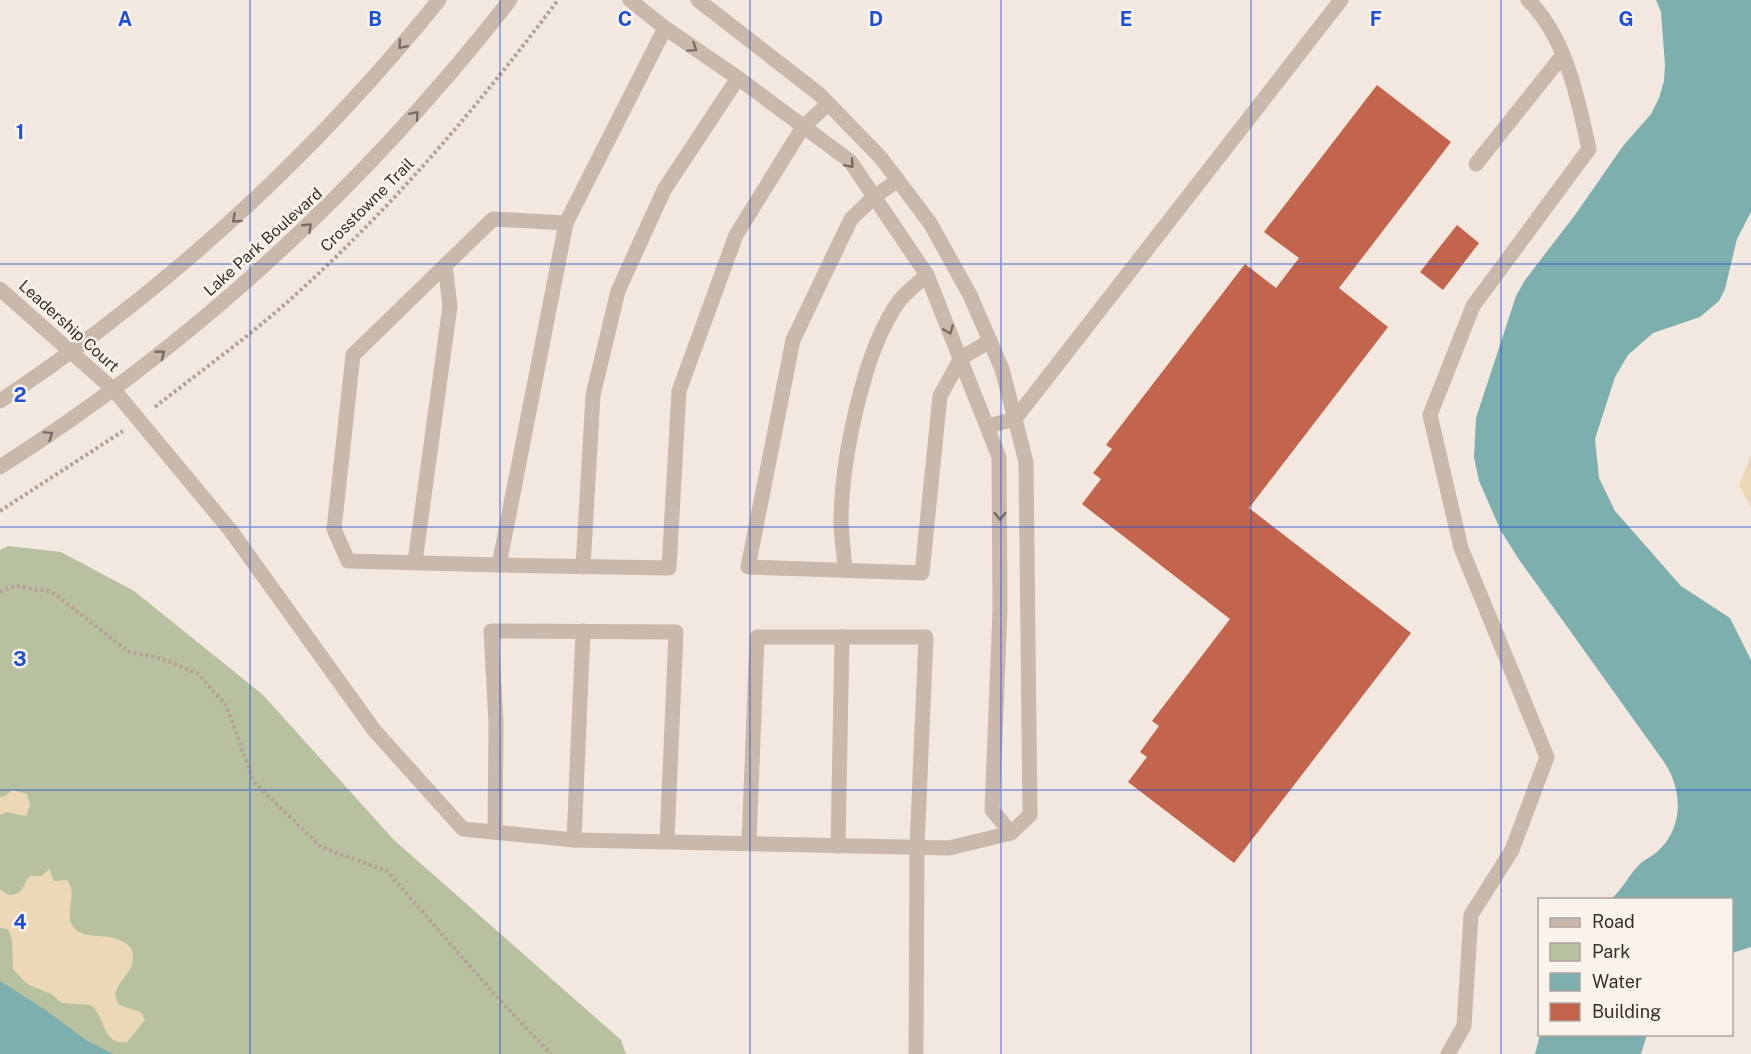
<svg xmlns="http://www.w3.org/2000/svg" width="1751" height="1054" viewBox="0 0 1751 1054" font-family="'Public Sans',sans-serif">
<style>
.green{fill:#b7c19f}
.sand{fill:#ecd8b7}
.water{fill:#7eafaf}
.building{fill:#c3644c}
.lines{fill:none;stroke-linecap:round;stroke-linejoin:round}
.path{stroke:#b6a295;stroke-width:4;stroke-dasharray:3 3;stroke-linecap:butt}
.minor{stroke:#cab8ab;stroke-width:15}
.oneway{stroke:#7a6c64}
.grid{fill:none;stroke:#1d4ed8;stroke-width:1.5;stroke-opacity:0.55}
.labels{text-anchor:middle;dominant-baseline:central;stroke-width:5;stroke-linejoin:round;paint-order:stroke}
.street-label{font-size:16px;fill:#382e2a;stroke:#faf3eb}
.grid-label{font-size:20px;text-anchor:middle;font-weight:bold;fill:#1d4ed8;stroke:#faf3eb;stroke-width:5;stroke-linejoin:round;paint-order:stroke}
</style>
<rect width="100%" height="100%" fill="#f2e8df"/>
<path class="green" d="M8,546l53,6 73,39 129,104 131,145 227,200 5,14h-626v-504z"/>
<g class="sand">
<path d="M1751,455v53l-12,-23z"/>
<path d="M12,790l15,4 3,11 -4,11 -20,-4 -6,3v-18l5,-1z"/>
<path d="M49,869l5,12 13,-1c12,14 -5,36 8,49 14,13 38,0 56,19 8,23 -12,28 -16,47l4,10 22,7 4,8 -18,22c-26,3 -21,-25 -36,-37l-29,-2 -11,-9 -24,-10 -14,-15 -1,-29 -4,-11 -8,-1v-39l8,6c16,1 14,-10 22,-19h12z"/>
</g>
<g class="water">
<path d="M1656,0h95v212l-14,27 -12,50 -6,12 -19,16 -47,16 -25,22 -13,22 -20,62 4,39 16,33 66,75 49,32 21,42v287l-19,6v-53l-121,-1c11,-9 17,-23 27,-33 5,-6 13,-9 19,-14 27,-24 26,-62 7,-90l-146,-204 -17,-27 -22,-50 -5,-24 2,-39 40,-122 9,-16 50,-65 48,-69 28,-32 8,-16 5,-17 1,-16 -4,-53z"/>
<path d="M0,981l44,28 42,31 27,14h-113z"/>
<path d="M1540,1035v-1l107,1 -6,19h-106z"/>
</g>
<g class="building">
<path d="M1377,85l74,57 -112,146 49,39 -139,181 162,125 -177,230 -106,-81 19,-25 -7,-5 19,-26 -7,-5 78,-102 -148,-115 19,-25 -8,-6 19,-24 -6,-4 139,-181 31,24 23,-30 -35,-26z"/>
<path d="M1457,225l22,18 -36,47 -23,-18z"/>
</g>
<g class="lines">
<g class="path">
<path d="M155,407c43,-34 88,-66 129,-102 103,-91 192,-196 274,-305"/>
<path d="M0,511l123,-80"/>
<path d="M0,592l15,-6 37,6 77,60 31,6 37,15 29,32 28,77 67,65 66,24 107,123 57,60"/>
</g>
<g class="minor">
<path d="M630,0l35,28 73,50 112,83 77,114 72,182 1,153 -8,200 19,23 19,-18 -4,-353 -24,-93 -32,-74 -40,-72 -49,-65 -62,-64 -121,-94"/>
<path d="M1476,164l86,-108"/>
<path d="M898,180l-24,17 -23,22 -58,121 -45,227 174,6 18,-177 21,-38 29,-17"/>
<path d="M566,223l-73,-4 -140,136 -19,174 14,32 151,4 67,-342 99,-195"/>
<path d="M0,289l114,101 117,141 143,199 89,99 111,11 375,8 62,-15"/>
<path d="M0,401c167,-111 313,-245 439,-401"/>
<path d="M988,426l27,-7 326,-419"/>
<path d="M0,467c198,-126 366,-283 510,-467"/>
<path d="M415,562l35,-256 -5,-41"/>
<path d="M499,565l170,3 10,-177 57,-156 67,-108 25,-23"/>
<path d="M583,567l10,-172 25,-104 46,-101 74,-112"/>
<path d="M845,570c-1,-15 -3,-30 -4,-46 0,-61 22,-175 59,-224 7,-9 18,-17 27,-25"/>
<path d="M495,832l1,-109 -5,-92 185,1 -9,209"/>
<path d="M574,840l9,-209"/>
<path d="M749,843l8,-206h169l-9,210 -1,207"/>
<path d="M838,846l4,-209"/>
<path d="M1448,1054l16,-28 7,-111 41,-65 35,-93 -86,-209 -31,-133 43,-109 116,-157c-11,-50 -23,-112 -61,-149"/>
</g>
</g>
<defs><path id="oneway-chevron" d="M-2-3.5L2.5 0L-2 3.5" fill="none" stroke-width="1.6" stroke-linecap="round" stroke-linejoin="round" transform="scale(1.5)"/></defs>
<g class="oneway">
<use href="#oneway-chevron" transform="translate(402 45) rotate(131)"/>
<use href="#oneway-chevron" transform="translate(693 48) rotate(34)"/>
<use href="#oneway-chevron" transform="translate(415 115) rotate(-49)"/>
<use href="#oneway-chevron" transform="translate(850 164) rotate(48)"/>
<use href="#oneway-chevron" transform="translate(236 219) rotate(138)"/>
<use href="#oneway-chevron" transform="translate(308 227) rotate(-44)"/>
<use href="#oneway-chevron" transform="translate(949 330) rotate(68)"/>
<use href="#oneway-chevron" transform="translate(161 354) rotate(-38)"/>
<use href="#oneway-chevron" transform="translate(49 435) rotate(-34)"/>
<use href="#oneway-chevron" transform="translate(1000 516) rotate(90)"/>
</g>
<path class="grid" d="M250,0v1054M500,0v1054M750,0v1054M1001,0v1054M1251,0v1054M1501,0v1054M0,264h1751M0,527h1751M0,790h1751"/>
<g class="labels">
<g class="street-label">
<text transform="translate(367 205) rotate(-45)">Crosstowne Trail</text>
<text transform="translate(263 242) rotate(-42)">Lake Park Boulevard</text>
<text transform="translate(69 326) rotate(42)">Leadership Court</text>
</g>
</g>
<g class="grid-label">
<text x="125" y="26">A</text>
<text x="375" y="26">B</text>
<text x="625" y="26">C</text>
<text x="876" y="26">D</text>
<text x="1126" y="26">E</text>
<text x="1376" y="26">F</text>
<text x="1626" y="26">G</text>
<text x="20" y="139">1</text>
<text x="20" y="402">2</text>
<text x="20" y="666">3</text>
<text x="20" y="929">4</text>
</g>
<rect x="1538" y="898" width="195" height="138" fill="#faf3eb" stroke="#aca49e" stroke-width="1.5"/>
<rect x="1550" y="918" width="30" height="9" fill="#cab8ab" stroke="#aca49e" stroke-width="1.5"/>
<text x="1592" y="928" font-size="18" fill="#382e2a">Road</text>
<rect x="1550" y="943" width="30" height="18" fill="#b7c19f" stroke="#aca49e" stroke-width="1.5"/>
<text x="1592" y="958" font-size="18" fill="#382e2a">Park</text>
<rect x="1550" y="973" width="30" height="18" fill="#7eafaf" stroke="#aca49e" stroke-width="1.5"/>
<text x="1592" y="988" font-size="18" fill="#382e2a">Water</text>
<rect x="1550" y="1003" width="30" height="18" fill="#c3644c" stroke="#aca49e" stroke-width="1.5"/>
<text x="1592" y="1018" font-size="18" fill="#382e2a">Building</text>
</svg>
